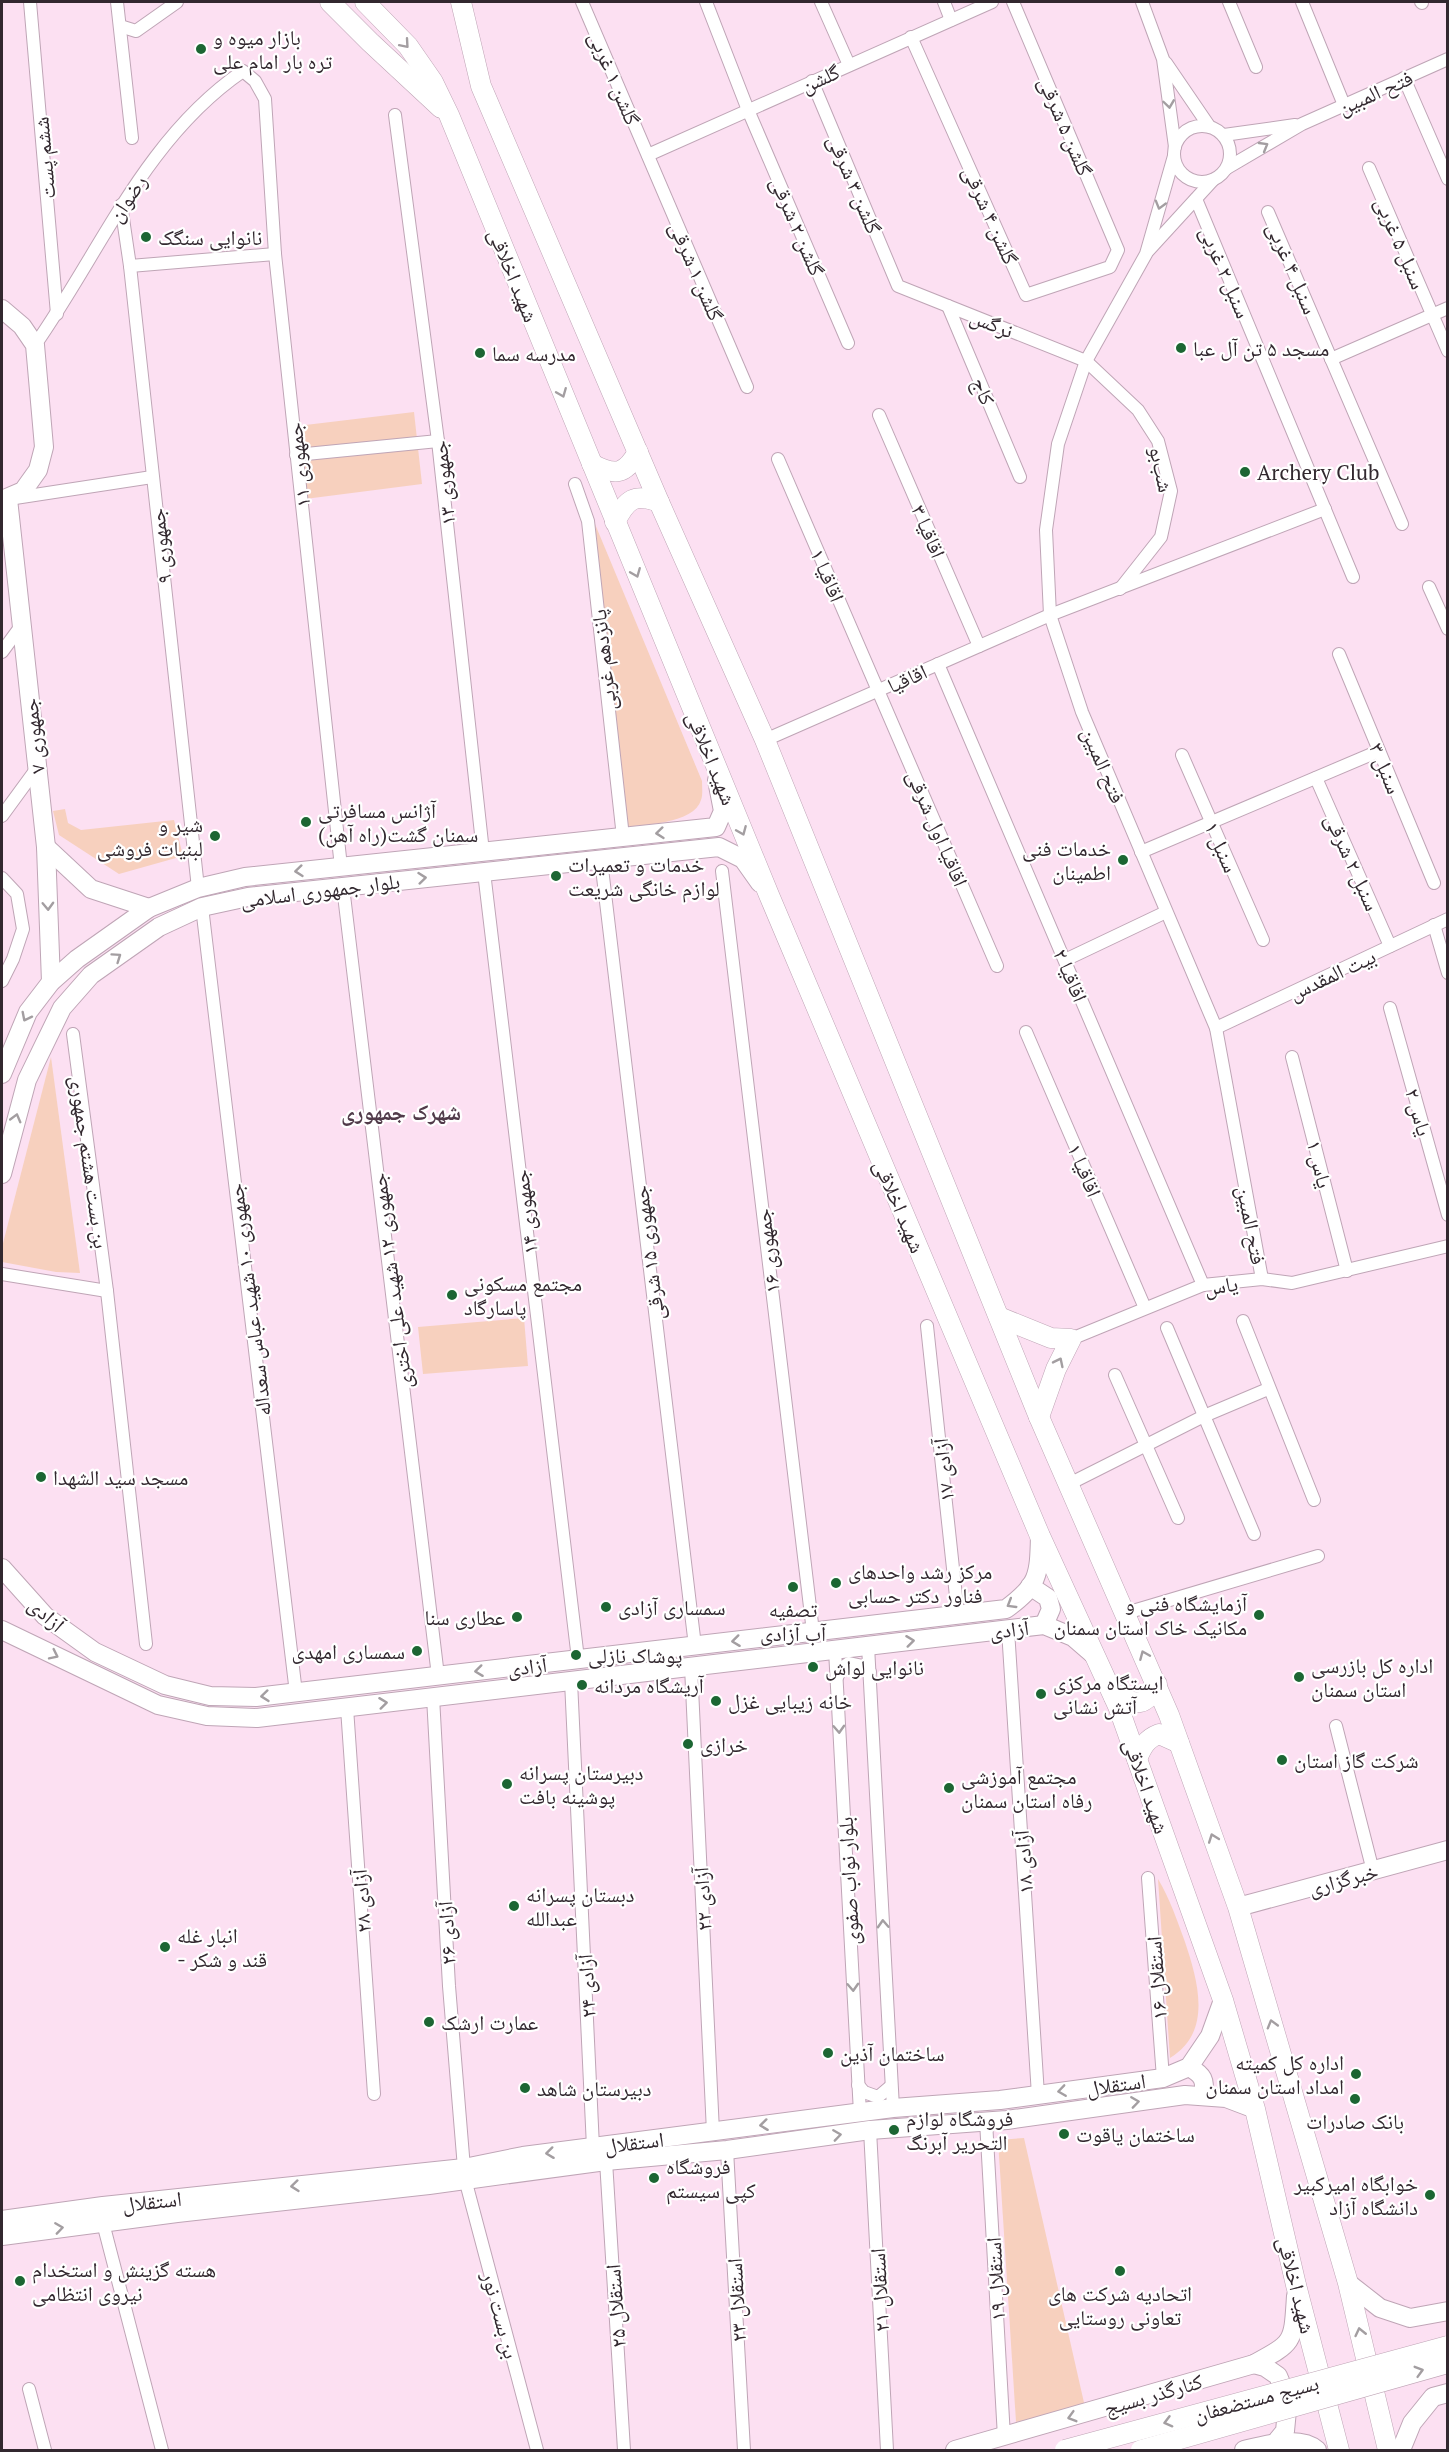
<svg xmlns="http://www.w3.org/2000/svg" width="1449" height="2452" viewBox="0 0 1449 2452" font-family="'PT Serif','Noto Naskh Arabic',serif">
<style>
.green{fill:#f7d0be}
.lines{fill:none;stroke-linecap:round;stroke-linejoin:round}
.street-casing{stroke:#bfa5b6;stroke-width:14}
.secondary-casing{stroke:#bfa5b6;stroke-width:20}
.primary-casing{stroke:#bfa5b6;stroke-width:21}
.street{stroke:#fff;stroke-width:12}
.secondary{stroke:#fff;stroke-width:18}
.primary{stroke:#fff;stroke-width:20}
.primary-bridge-casing{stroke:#bfa5b6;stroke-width:21;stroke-linecap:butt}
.primary-bridge{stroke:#fff;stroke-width:20}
.oneway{stroke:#a39ea1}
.poi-dot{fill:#1c6633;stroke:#fff;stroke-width:2}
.labels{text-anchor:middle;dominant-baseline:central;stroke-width:4.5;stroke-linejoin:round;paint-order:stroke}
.poi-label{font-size:21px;fill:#32282f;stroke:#fff;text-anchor:start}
.street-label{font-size:21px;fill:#32282f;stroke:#fff}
.neighbourhood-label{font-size:22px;font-weight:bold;fill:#513b4a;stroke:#fff}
</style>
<rect width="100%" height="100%" fill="#fce0f2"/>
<g class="green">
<path d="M414,412l8,72 -117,15 -8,-73z"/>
<path d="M595,524l107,257c0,6 1,14 -1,19 -7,24 -59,25 -79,27z"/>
<path d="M65,809l3,14 13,7 93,-10 9,36 -64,18 -60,-39 -6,-24z"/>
<path d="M51,1057l29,216 -24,-1 -54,-10v-15z"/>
<path d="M524,1318l4,48 -105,8 -5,-47z"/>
<path d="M1158,1879c12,20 19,41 27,63 13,39 28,90 -15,116z"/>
<path d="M1024,2138l61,269 -69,15 -18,-282z"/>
</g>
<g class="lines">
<defs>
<g id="street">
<path d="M30,2l27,312"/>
<path d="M117,2l15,136"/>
<path d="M582,2l165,385"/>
<path d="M706,2l42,108 100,233"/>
<path d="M821,2l28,63"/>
<path d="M944,2l7,18"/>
<path d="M1142,2l21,57 12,88"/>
<path d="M1229,2l27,65"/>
<path d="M1302,2l42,103"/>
<path d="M1421,2l1,1"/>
<path d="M120,26l16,5 41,-29"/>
<path d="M911,37l115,258 84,-28 8,-17 -105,-248"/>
<path d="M1166,63l43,63"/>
<path d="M1404,78l44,101"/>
<path d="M812,81l86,205 188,75 52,49 20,31 13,50 -10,46 -41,52"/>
<path d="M395,115l43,326 45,411"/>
<circle cx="1202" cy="154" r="28"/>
<path d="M1224,135l71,-10"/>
<path d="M648,155l344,-153"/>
<path d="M1174,156l-28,98 -60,107 -28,83 -12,86 4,85 32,97 134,316 46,251"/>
<path d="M1227,168l75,-44 146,-65"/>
<path d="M1369,168l79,183"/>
<path d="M1196,199l157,378"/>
<path d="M121,205l9,61 68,622"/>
<path d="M1268,212l134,312"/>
<path d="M1148,251l65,-71"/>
<path d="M130,266l145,-12"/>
<path d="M948,306l72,171"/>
<path d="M35,345c66,-94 110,-207 208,-274l12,10 10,18 10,155 66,613"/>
<path d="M1331,359l117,-51"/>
<path d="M879,415l100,231"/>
<path d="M296,455l142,-14"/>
<path d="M778,459l219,507"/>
<path d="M575,484l13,37 35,316"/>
<path d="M15,498l137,-21"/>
<path d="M1429,587l19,42"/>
<path d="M2,652l19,-26"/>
<path d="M1339,654l95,229"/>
<path d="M938,664l265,621"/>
<path d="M765,740l285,-125 275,-106"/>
<path d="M1182,755l81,185"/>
<path d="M1316,778l74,168"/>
<path d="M2,816l35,-48"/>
<path d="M1141,852l238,-101"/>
<path d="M601,860l94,786"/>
<path d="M722,871l91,761"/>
<path d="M484,872l94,787"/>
<path d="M2,878l15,16 6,35 -10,30 -11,22"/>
<path d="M343,887l95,789"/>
<path d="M202,907l94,786"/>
<path d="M1434,925l14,48"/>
<path d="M1065,960l101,-48"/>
<path d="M1390,1008l58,207"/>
<path d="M1216,1028l232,-109"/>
<path d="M1026,1032l119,276"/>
<path d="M73,1034l34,257 39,353"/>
<path d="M1292,1057l55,214"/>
<path d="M2,1274l105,17"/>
<path d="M1243,1321l71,179"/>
<path d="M927,1326l31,289"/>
<path d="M1167,1328l87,206"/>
<path d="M1071,1339l132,-54 59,-6 30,4 156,-37"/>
<path d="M1115,1375l63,143"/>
<path d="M1069,1484l135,-68 64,-27"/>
<path d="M1126,1613l192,-57"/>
<path d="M1008,1630l30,465"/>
<path d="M868,1646l25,462"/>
<path d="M835,1650l25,463"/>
<path d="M691,1667l22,465"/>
<path d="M837,1677l5,-9 7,-5 14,3 7,6"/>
<path d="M571,1681l22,466"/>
<path d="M433,1697l16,289 15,182"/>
<path d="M347,1708l27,386"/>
<path d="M1336,1726l37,145"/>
<path d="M1148,1878l15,200"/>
<path d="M858,2085l6,7 14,5 13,-11"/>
<path d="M986,2121l18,316"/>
<path d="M870,2130l17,320"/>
<path d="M727,2150l17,300"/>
<path d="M606,2161l18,289"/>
<path d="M465,2179l72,271"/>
<path d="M103,2223l59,227"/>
<path d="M29,2389l16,61"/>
</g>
<g id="secondary">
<path d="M2,309l20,17 13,19 9,102 -6,23 -15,21 -21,9"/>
<path d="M8,499l38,348 5,135"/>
<path d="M46,847l45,42 58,19"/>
<path d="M2,1074l26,-62 23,-30 26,-23 72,-51 49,-20 47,-11 471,-50 7,-16 -6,-31"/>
<path d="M2,1174l25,-94 35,-72 29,-33 68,-48 43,-20 46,-10 471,-50 24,12 17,24"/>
<path d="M2,1568l43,48 50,36 70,33 45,11 46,1 750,-88c33,-24 33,-34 34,-73"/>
<path d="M1030,1586l18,12 3,11 -7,16"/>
<path d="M2,1630l156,75 49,11 50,2 787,-93 29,12 22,19"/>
<path d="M1238,1907l210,-57"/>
<path d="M1189,2067c14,8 17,13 14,29"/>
<path d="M2,2220l101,-14 361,-38 59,-12 370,-48 107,-8 163,-22 26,-11 21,-31 13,-36"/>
<path d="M2,2236l175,-23 252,-28 177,-24 121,-11 143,-20 137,-10 178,-25 41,3 29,11"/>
<path d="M1348,2283l32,25 30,10 38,-7"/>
<path d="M1254,2364l11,3 13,9 10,24 -3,31 -9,11"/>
<path d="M955,2450l299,-86c41,-22 39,-22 42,-68"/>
<path d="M1244,2450c20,-5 56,-15 73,0"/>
<path d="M1401,2450l11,-27 21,-26 15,-4"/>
</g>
<g id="primary">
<path d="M330,2l40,40 71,66"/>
<path d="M365,2l43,44 25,36 16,33 320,780 271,641 78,170 105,294 32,109 41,176 43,165"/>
<path d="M461,2l20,84 178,416 106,238 274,677 130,298 69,192 110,376 40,167"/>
<path d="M592,464c23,12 33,11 46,-12"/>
<path d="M615,522c12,-23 19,-29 44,-20"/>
<path d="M999,1317l52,21 20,1 -15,30 -17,48"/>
<path d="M1114,1697c22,7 32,11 43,-13"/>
<path d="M1137,1759c5,-12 9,-20 22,-25l20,9"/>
</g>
</defs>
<use href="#street" class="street-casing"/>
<use href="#secondary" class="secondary-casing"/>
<use href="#primary" class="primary-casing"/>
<use href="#street" class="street"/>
<use href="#secondary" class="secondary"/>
<use href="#primary" class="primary"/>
<defs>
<g id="primary-bridge">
<path d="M1065,2450l383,-104"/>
<path d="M1141,2450l307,-87"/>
</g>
</defs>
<use href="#primary-bridge" class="primary-bridge-casing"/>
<use href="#primary-bridge" class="primary-bridge"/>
</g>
<defs><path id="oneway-chevron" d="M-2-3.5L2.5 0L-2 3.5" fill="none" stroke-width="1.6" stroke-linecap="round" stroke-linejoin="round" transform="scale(1.5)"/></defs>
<g class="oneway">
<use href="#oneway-chevron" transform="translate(405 44) rotate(49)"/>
<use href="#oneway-chevron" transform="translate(1169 104) rotate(82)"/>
<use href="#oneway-chevron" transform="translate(1264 146) rotate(-30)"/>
<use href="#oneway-chevron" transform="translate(1160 205) rotate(106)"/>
<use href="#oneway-chevron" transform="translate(562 393) rotate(68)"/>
<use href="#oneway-chevron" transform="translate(636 573) rotate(68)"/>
<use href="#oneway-chevron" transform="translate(742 831) rotate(67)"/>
<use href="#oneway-chevron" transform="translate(660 833) rotate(174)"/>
<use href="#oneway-chevron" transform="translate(299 871) rotate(174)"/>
<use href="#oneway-chevron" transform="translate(422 878) rotate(-6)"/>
<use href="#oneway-chevron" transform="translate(48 906) rotate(88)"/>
<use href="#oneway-chevron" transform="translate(117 957) rotate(-35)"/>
<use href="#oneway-chevron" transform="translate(26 1017) rotate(117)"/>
<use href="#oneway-chevron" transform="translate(16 1118) rotate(-75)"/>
<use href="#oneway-chevron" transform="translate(1059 1362) rotate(-64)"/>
<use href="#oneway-chevron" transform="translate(1011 1604) rotate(149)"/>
<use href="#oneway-chevron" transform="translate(736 1641) rotate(173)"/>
<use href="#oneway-chevron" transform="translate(910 1641) rotate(-7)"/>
<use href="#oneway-chevron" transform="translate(54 1655) rotate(26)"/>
<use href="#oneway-chevron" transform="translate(1144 1655) rotate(-113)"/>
<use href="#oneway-chevron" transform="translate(479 1671) rotate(173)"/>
<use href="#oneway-chevron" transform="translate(265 1696) rotate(174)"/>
<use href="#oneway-chevron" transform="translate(383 1703) rotate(-7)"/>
<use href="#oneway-chevron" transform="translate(839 1729) rotate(87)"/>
<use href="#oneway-chevron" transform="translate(1213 1838) rotate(-110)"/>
<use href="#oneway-chevron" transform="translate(883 1924) rotate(-93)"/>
<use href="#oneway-chevron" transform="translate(853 1987) rotate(87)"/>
<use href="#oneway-chevron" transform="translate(1272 2024) rotate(-106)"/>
<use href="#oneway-chevron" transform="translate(1062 2091) rotate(172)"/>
<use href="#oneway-chevron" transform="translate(1135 2102) rotate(-8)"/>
<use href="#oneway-chevron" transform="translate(764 2125) rotate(173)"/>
<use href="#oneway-chevron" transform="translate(837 2135) rotate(-8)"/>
<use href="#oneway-chevron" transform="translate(550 2153) rotate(173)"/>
<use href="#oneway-chevron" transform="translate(295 2186) rotate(174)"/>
<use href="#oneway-chevron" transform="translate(59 2228) rotate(-8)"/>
<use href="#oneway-chevron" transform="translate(1360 2332) rotate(-103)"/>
<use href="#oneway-chevron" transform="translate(1419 2371) rotate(-16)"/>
<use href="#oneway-chevron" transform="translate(1072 2417) rotate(164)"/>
<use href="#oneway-chevron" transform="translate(1168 2422) rotate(165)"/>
</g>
<g class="poi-dot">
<circle cx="201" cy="49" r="6"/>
<circle cx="146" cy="237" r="6"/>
<circle cx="1181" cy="348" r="6"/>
<circle cx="480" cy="353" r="6"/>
<circle cx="1245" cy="472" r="6"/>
<circle cx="306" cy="822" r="6"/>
<circle cx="215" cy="836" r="6"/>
<circle cx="1123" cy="860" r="6"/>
<circle cx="556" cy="876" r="6"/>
<circle cx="452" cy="1295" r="6"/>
<circle cx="41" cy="1477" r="6"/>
<circle cx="836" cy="1583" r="6"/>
<circle cx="793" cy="1587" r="6"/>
<circle cx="606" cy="1607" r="6"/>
<circle cx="1259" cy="1615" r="6"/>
<circle cx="517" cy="1617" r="6"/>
<circle cx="417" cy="1651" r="6"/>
<circle cx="576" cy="1655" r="6"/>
<circle cx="813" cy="1667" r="6"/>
<circle cx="1299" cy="1677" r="6"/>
<circle cx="582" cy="1685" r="6"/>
<circle cx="1041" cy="1694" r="6"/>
<circle cx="716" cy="1701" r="6"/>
<circle cx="688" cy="1744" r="6"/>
<circle cx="1282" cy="1760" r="6"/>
<circle cx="507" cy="1784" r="6"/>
<circle cx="949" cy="1788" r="6"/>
<circle cx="514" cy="1906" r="6"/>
<circle cx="165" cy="1947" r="6"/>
<circle cx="429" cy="2022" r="6"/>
<circle cx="828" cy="2053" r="6"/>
<circle cx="1356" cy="2074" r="6"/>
<circle cx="525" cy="2088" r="6"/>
<circle cx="1355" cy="2099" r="6"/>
<circle cx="894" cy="2130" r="6"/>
<circle cx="1064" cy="2134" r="6"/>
<circle cx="654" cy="2178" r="6"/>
<circle cx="1430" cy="2195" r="6"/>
<circle cx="1120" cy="2271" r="6"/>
<circle cx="20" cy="2281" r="6"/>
</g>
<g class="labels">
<g class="poi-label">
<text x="213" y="37">بازار میوه و<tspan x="213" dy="24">تره بار امام علی</tspan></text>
<text x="158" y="237">نانوایی سنگک</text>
<text x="1193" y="348">مسجد ۵ تن آل عبا</text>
<text x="492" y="353">مدرسه سما</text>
<text x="1257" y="472">Archery Club</text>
<text x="318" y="810">آژانس مسافرتی<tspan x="318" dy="24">سمنان گشت(راه آهن)</tspan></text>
<text x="203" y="824" text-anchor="end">شیر و<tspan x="203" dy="24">لبنیات فروشی</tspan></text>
<text x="1111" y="848" text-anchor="end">خدمات فنی<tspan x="1111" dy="24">اطمینان</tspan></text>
<text x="568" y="864">خدمات و تعمیرات<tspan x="568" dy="24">لوازم خانگی شریعت</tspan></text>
<text x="464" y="1283">مجتمع مسکونی<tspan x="464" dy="24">پاسارگاد</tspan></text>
<text x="53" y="1477">مسجد سید الشهدا</text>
<text x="848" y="1571">مرکز رشد واحدهای<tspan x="848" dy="24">فناور دکتر حسابی</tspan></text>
<text x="1247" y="1603" text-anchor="end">آزمایشگاه فنی و<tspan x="1247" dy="24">مکانیک خاک استان سمنان</tspan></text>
<text x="618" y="1607">سمساری آزادی</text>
<text x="793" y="1609" text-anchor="middle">تصفیه<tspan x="793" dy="24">آب آزادی</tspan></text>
<text x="505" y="1617" text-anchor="end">عطاری سنا</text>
<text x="405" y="1651" text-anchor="end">سمساری امهدی</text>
<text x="588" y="1655">پوشاک نازلی</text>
<text x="1311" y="1665">اداره کل بازرسی<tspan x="1311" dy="24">استان سمنان</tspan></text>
<text x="825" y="1667">نانوایی لواش</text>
<text x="1053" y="1682">ایستگاه مرکزی<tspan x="1053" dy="24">آتش نشانی</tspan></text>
<text x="594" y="1685">آریشگاه مردانه</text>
<text x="728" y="1701">خانه زیبایی غزل</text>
<text x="700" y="1744">خرازی</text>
<text x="1294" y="1760">شرکت گاز استان</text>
<text x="519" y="1772">دبیرستان پسرانه<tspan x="519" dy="24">پوشینه بافت</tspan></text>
<text x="961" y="1776">مجتمع آموزشی<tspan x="961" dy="24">رفاه استان سمنان</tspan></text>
<text x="526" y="1894">دبستان پسرانه<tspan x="526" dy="24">عبدالله</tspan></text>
<text x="177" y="1935">انبار غله<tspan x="177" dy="24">- قند و شکر</tspan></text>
<text x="441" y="2022">عمارت ارشک</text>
<text x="840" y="2053">ساختمان آذین</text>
<text x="1344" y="2062" text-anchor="end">اداره کل کمیته<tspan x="1344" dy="24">امداد استان سمنان</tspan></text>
<text x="537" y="2088">دبیرستان شاهد</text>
<text x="906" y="2118">فروشگاه لوازم<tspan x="906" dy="24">التحریر آبرنگ</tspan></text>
<text x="1355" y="2121" text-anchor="middle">بانک صادرات</text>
<text x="1076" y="2134">ساختمان یاقوت</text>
<text x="666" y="2166">فروشگاه<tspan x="666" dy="24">کپی سیستم</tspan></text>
<text x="1418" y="2183" text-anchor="end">خوابگاه امیرکبیر<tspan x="1418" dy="24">دانشگاه آزاد</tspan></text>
<text x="32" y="2269">هسته گزینش و استخدام<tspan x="32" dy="24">نیروی انتظامی</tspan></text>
<text x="1120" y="2293" text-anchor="middle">اتحادیه شرکت های<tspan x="1120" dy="24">تعاونی روستایی</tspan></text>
</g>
<g class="street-label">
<text transform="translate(615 78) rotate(67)">گلشن ۱ غربی</text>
<text transform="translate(820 78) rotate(-24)">گلشن</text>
<text transform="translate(1375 92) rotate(-24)">فتح المبین</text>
<text transform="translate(1066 126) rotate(67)">گلشن ۵ شرقی</text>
<text transform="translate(44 158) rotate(-95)">ششم پست</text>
<text transform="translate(855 184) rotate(67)">گلشن ۳ شرقی</text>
<text transform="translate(127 198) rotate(-56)">رضوان</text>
<text transform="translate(991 215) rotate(66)">گلشن ۴ شرقی</text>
<text transform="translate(798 226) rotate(67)">گلشن ۲ شرقی</text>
<text transform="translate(1401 243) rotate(67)">سنبل ۵ غربی</text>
<text transform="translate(1293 268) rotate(67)">سنبل ۴ غربی</text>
<text transform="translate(697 271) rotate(67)">گلشن ۱ شرقی</text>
<text transform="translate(1226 272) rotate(67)">سنبل ۲ غربی</text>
<text transform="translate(514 275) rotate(68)">شهید اخلاقی</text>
<text transform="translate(992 323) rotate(22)">نرگس</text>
<text transform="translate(984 391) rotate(67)">کاج</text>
<text transform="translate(298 465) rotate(-96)">جمهوری ۱۱</text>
<text transform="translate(1162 469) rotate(78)">شب‌بو</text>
<text transform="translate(443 483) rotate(-96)">جمهوری ۱۳</text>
<text transform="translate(929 531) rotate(67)">اقاقیا ۳</text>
<text transform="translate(160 546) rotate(-96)">جمهوری ۹</text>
<text transform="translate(828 575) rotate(67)">اقاقیا ۱</text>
<text transform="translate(603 660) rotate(-96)">پانزدهم غربی</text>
<text transform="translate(907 678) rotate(-24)">اقاقیا</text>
<text transform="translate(33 736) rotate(-96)">جمهوری ۷</text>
<text transform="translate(712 758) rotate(68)">شهید اخلاقی</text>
<text transform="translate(1104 765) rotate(67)">فتح المبین</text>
<text transform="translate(1386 768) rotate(68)">سنبل ۳</text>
<text transform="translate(938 828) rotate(67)">اقاقیا اول شرقی</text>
<text transform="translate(1222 847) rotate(66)">سنبل ۱</text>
<text transform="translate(1353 862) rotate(66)">سنبل ۲ شرقی</text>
<text transform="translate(320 890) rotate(-7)">بلوار جمهوری اسلامی</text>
<text transform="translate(1332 974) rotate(-25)">بیت المقدس</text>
<text transform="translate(1071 975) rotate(67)">اقاقیا ۲</text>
<text transform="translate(1419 1112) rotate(74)">یاس ۲</text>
<text transform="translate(90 1162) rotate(82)">بن بست هشتم جمهوری</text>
<text transform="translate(1320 1164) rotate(76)">یاس ۱</text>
<text transform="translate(1085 1170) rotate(67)">اقاقیا ۱</text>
<text transform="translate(900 1206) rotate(67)">شهید اخلاقی</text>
<text transform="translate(525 1212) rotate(-97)">جمهوری ۱۴</text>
<text transform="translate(1252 1225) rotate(79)">فتح المبین</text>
<text transform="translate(767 1251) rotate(-97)">جمهوری ۱۶</text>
<text transform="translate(648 1253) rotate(-97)">جمهوری ۱۵ شرقی</text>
<text transform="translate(391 1281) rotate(-97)">جمهوری ۱۲ شهید علی اختری</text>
<text transform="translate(1221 1285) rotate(-9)">یاس</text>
<text transform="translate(249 1300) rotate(-97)">جمهوری ۱۰ شهید عباس سعداله</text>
<text transform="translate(943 1470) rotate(-96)">آزادی ۱۷</text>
<text transform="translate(47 1614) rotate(42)">آزادی</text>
<text transform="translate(1009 1629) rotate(-7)">آزادی</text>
<text transform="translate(527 1666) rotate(-7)">آزادی</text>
<text transform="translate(1147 1786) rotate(71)">شهید اخلاقی</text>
<text transform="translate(1023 1862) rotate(-94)">آزادی ۱۸</text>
<text transform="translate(1343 1879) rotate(-15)">خبرگزاری</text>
<text transform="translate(848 1881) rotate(-93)">بلوار نواب صفوی</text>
<text transform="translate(702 1899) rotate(-93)">آزادی ۲۲</text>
<text transform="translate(361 1901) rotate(-94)">آزادی ۲۸</text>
<text transform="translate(446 1933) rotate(-93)">آزادی ۲۶</text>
<text transform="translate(1156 1978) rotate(-94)">استقلال ۱۶</text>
<text transform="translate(586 1986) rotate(-93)">آزادی ۲۴</text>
<text transform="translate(1116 2084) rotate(-8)">استقلال</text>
<text transform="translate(634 2142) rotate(-7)">استقلال</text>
<text transform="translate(152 2201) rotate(-6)">استقلال</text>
<text transform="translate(995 2279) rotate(-93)">استقلال ۱۹</text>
<text transform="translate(1297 2285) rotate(76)">شهید اخلاقی</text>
<text transform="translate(879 2290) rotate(-93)">استقلال ۲۱</text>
<text transform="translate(736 2300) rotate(-93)">استقلال ۲۳</text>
<text transform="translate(615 2306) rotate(-94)">استقلال ۲۵</text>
<text transform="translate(501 2315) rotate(75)">بن بست نور</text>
<text transform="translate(1153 2394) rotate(-16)">کنارگذر بسیج</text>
<text transform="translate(1256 2398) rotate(-15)">بسیج مستضعفان</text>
</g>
<g class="neighbourhood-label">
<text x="401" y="1111">شهرک جمهوری</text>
</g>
</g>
<rect width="1449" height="2452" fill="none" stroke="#32282f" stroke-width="6"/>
</svg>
